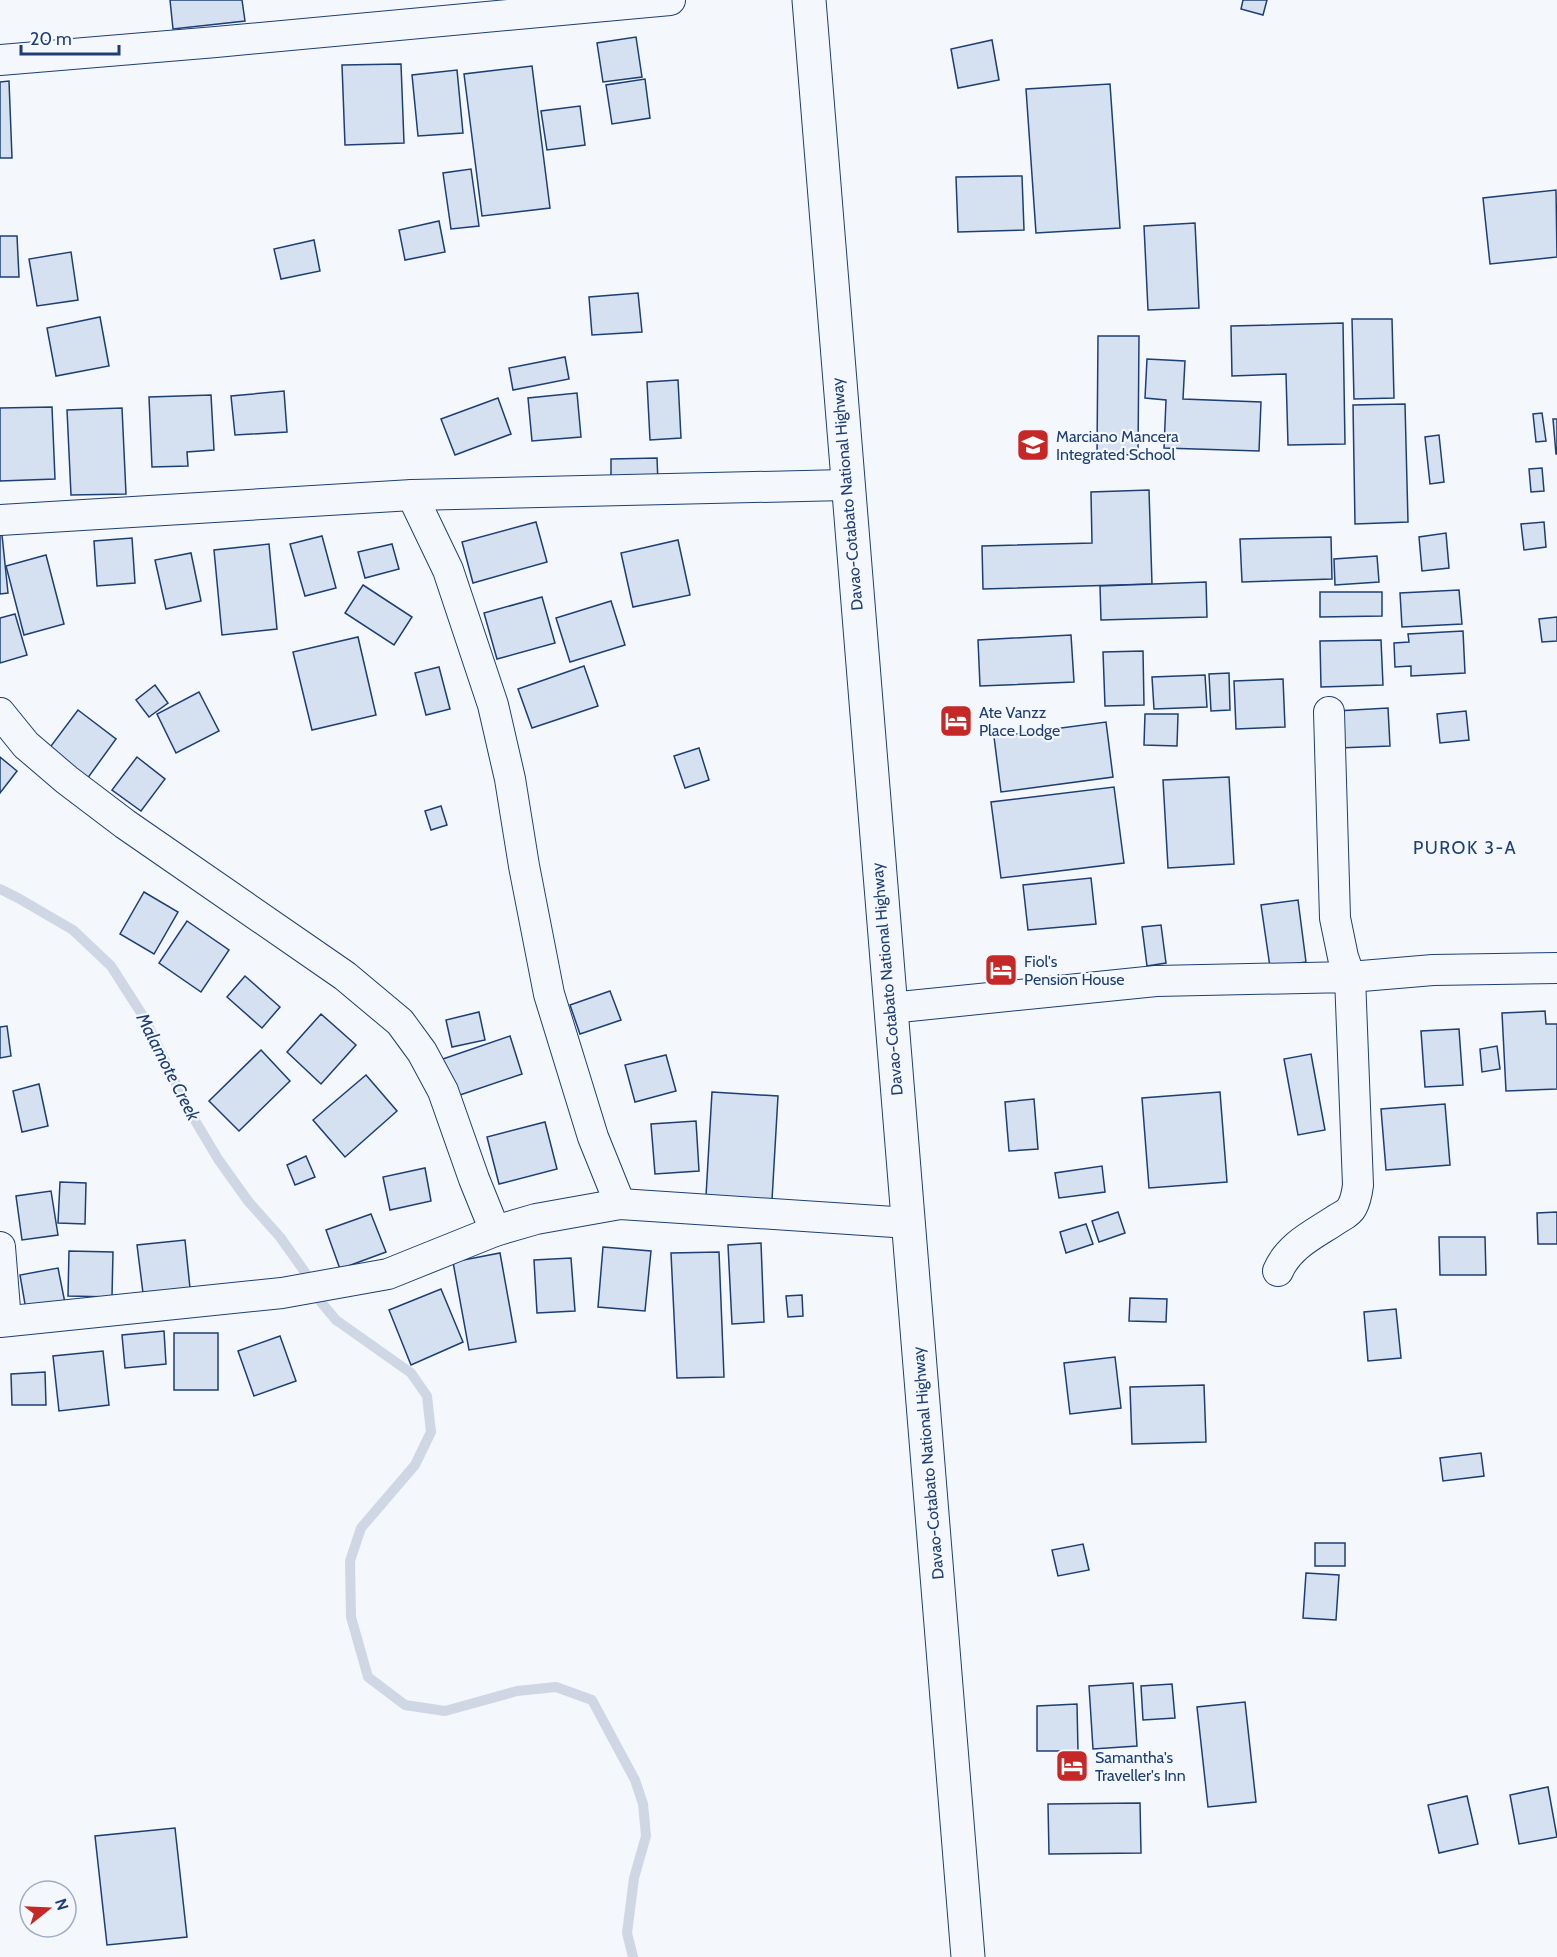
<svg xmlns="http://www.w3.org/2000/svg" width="1557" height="1957" viewBox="0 0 1557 1957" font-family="Cabin,sans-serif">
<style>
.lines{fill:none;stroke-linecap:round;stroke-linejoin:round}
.stream{stroke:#cfd7e4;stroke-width:10}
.building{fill:#d5e0f0;stroke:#1d3f73;stroke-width:1.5}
.minor-casing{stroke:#1d3f73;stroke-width:32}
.trunk-casing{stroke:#1d3f73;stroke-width:35}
.minor{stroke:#f4f7fb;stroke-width:30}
.trunk{stroke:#f4f7fb;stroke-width:33}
.labels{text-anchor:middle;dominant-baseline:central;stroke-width:4.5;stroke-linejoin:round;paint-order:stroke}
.poi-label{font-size:16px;fill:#1d3f73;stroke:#f4f7fb;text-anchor:start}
.street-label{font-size:16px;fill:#1d3f73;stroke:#f4f7fb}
.neighbourhood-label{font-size:18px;letter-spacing:1.5px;fill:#1d3f73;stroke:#f4f7fb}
.water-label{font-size:18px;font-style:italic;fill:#1d3f73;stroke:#f4f7fb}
</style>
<rect width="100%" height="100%" fill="#f4f7fb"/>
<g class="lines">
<g class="stream">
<path d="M0,889l18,9 55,32 38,36 34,53 42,88 31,52 30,42 32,36 27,38"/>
<path d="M320,1301l16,19 75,53 16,23 4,36 -16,33 -54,63 -11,33 1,56 17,60 37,28 40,6 72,-20 39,-4 36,13 43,80 8,24 3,32 -12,42 -7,55 6,24"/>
</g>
</g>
<g class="building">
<path d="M170,0h72l3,21 -72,8z"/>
<path d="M1243,0h24l-4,15 -22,-6z"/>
<path d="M636,37l6,40 -39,5 -6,-39z"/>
<path d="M992,40l7,40 -41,8 -7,-39z"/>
<path d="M401,64l3,79 -59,2 -3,-80z"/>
<path d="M532,66l18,142 -68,8 -18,-142z"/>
<path d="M457,70l6,63 -45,3 -6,-61z"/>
<path d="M645,79l5,39 -38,6 -6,-39z"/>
<path d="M9,81l3,77h-12v-76z"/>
<path d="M1110,84l10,144 -84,5 -10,-144z"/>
<path d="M580,106l5,39 -38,5 -6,-39z"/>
<path d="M471,169l8,57 -28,3 -8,-56z"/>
<path d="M1022,176l2,54 -66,2 -2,-55z"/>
<path d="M1556,190l1,67 -67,7 -7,-66z"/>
<path d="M439,221l6,31 -40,8 -6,-30z"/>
<path d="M1195,223l4,85 -51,2 -4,-84z"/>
<path d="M0,236h17l2,41h-19z"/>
<path d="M314,240l6,31 -39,8 -7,-30z"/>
<path d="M71,252l7,48 -41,6 -8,-47z"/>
<path d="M638,293l4,39 -50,3 -3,-38z"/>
<path d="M100,317l9,49 -53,10 -9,-48z"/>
<path d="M1352,319h40l2,79 -40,1z"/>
<path d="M1343,323l2,121 -57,1 -2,-71 -54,2 -1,-50z"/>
<path d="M1098,336h41l-1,119 -41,-1z"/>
<path d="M565,357l4,22 -56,11 -4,-22z"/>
<path d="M1147,359l38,2 -2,38 78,3 -2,49 -95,-3 2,-48 -21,-2z"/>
<path d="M678,380l3,58 -31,2 -3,-58z"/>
<path d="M284,391l3,41 -52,3 -4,-39z"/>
<path d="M577,393l4,44 -49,4 -4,-43z"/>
<path d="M211,395l3,55 -27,2 1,14 -36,1 -3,-70z"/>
<path d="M498,398l13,36 -56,21 -14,-36z"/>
<path d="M1405,404l3,118 -53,2 -2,-119z"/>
<path d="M52,407l3,72 -55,2v-73z"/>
<path d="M122,408l4,86 -55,1 -4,-85z"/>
<path d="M1542,413l4,28 -10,1 -3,-28z"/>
<path d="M1553,419h4v35h-1z"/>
<path d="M1439,435l5,47 -14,2 -5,-47z"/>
<path d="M657,458l1,25h-47v-24z"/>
<path d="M1542,468l2,23 -13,1 -2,-23z"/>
<path d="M1149,490l3,94 -169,5 -1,-43 110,-3 -1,-51z"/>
<path d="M536,522l11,40 -74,21 -11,-41z"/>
<path d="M1544,522l2,25 -22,3 -3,-26z"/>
<path d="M1446,533l3,35 -27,3 -3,-34z"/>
<path d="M0,535h2l6,58 -8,1z"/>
<path d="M322,536l14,52 -31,8 -15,-52z"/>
<path d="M1331,537l1,42 -90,3 -2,-43z"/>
<path d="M132,538l3,45 -38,3 -3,-45z"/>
<path d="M678,540l12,55 -57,12 -12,-54z"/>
<path d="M269,544l8,85 -55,6 -8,-85z"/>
<path d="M392,544l7,25 -34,9 -7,-26z"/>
<path d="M191,553l10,48 -35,8 -11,-49z"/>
<path d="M46,555l18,69 -40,11 -18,-69z"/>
<path d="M1377,556l2,26 -44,3 -1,-26z"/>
<path d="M1206,582l1,35 -106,3 -1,-34z"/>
<path d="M363,585l49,32 -18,28 -49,-32z"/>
<path d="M1459,590l3,34 -60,3 -2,-34z"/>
<path d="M1320,592h62v24l-62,1z"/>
<path d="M542,597l13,46 -58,16 -13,-46z"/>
<path d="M611,601l14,44 -55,17 -14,-44z"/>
<path d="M15,614l12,41 -27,8v-45z"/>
<path d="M1557,617v24l-15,1 -3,-23z"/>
<path d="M1463,631l2,42 -54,3v-10l-16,1 -1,-24 15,-1 -1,-8z"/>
<path d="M1071,635l3,47 -94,4 -2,-46z"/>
<path d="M358,637l18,78 -64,15 -19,-78z"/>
<path d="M1381,640l2,45 -62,2 -1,-46z"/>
<path d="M1143,651l1,54 -39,1 -2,-54z"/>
<path d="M584,666l14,40 -66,22 -14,-39z"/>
<path d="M439,667l11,42 -24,6 -11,-42z"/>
<path d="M1229,673l1,37 -19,1 -2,-37z"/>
<path d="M1205,675l2,32 -53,2 -2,-32z"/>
<path d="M1283,679l2,48 -49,2 -2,-48z"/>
<path d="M155,685l13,18 -19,14 -13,-17z"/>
<path d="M199,692l20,39 -43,22 -19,-39z"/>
<path d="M1388,708l2,38 -52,2 -2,-37z"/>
<path d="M78,710l38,29 -29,40 -39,-29z"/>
<path d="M1466,711l3,29 -29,3 -3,-29z"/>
<path d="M1145,714h33l-1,32 -33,-1z"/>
<path d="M1106,722l7,55 -112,15 -7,-55z"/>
<path d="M699,748l10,32 -24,8 -11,-32z"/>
<path d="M0,757l17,14 -17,22z"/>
<path d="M137,757l28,22 -24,32 -29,-21z"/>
<path d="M1229,777l5,87 -66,4 -5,-88z"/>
<path d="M1114,787l10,76 -123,15 -10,-76z"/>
<path d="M441,806l6,19 -16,5 -6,-19z"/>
<path d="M1091,878l5,46 -68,6 -5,-45z"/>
<path d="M144,892l34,20 -24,42 -34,-20z"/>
<path d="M1298,900l8,62 -36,5 -9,-62z"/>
<path d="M187,921l42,29 -28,42 -42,-29z"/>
<path d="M1161,925l5,38 -19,3 -5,-39z"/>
<path d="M245,976l35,31 -18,21 -35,-31z"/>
<path d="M610,991l11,29 -41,14 -10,-29z"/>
<path d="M1545,1011l1,13h11v65l-51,2 -4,-78z"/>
<path d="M479,1012l6,28 -33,7 -6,-27z"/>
<path d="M321,1014l35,31 -35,39 -34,-32z"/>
<path d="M7,1026l4,30 -11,2v-31z"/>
<path d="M1459,1029l4,56 -38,2 -4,-56z"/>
<path d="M510,1036l12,38 -71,24 -14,-37z"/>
<path d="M1497,1046l3,23 -18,3 -2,-23z"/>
<path d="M261,1050l29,31 -51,50 -30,-30z"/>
<path d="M1311,1054l14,76 -27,5 -14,-76z"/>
<path d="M666,1055l10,36 -41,11 -10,-37z"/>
<path d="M366,1075l31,36 -52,46 -32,-37z"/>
<path d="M39,1084l9,42 -26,6 -9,-41z"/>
<path d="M712,1092l66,4 -6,104 -66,-4z"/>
<path d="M1220,1092l7,90 -78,6 -7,-90z"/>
<path d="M1034,1099l4,50 -29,2 -4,-49z"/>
<path d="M1445,1104l5,61 -64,5 -5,-61z"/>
<path d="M696,1121l3,50 -44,3 -4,-50z"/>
<path d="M545,1122l12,47 -58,15 -12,-47z"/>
<path d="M306,1156l9,21 -20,8 -8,-20z"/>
<path d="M1102,1166l3,26 -46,6 -4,-25z"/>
<path d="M425,1168l6,33 -41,9 -7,-33z"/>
<path d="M60,1182l26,1 -1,41 -27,-1z"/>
<path d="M51,1191l7,44 -36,5 -6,-44z"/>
<path d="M1118,1212l7,21 -26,9 -7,-21z"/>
<path d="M1557,1212v32h-19l-1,-31z"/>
<path d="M371,1214l15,38 -46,17 -14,-39z"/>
<path d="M1086,1224l7,20 -27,9 -6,-21z"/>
<path d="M1439,1237h46l1,38h-46z"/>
<path d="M185,1240l5,48 -47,5 -6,-48z"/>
<path d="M761,1243l3,79 -32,2 -4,-79z"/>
<path d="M603,1247l48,4 -6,60 -47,-4z"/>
<path d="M69,1251l44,1 -1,45 -44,-1z"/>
<path d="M719,1252l5,125 -47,1 -6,-125z"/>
<path d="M500,1253l16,89 -47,8 -16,-88z"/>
<path d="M571,1258l4,53 -38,2 -3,-53z"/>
<path d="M58,1268l7,35 -39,7 -6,-35z"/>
<path d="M441,1289l22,53 -52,23 -22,-55z"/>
<path d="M802,1295l1,21 -15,1 -2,-21z"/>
<path d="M1130,1298l37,1 -1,23 -37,-1z"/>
<path d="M1396,1309l5,49 -33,3 -4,-49z"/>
<path d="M164,1331l2,33 -41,4 -3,-33z"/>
<rect x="174" y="1333" width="44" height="57"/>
<path d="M280,1336l16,45 -42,15 -16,-45z"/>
<path d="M103,1351l6,54 -50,6 -6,-55z"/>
<path d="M1115,1357l6,51 -51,6 -6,-51z"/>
<path d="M45,1372l1,33h-34l-1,-31z"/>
<path d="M1204,1385l2,57 -74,2 -2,-57z"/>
<path d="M1481,1453l3,23 -41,5 -3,-23z"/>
<rect x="1315" y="1543" width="30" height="23"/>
<path d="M1083,1544l6,26 -31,6 -6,-26z"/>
<path d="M1306,1573l33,2 -3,45 -33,-2z"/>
<path d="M1133,1683l4,63 -44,3 -4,-63z"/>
<path d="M1172,1684l3,34 -32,2 -2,-34z"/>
<path d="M1245,1702l11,100 -48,5 -11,-100z"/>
<path d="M1077,1704l1,47h-41v-45z"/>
<path d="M1548,1787l9,50 -38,7 -9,-49z"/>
<path d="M1467,1796l11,48 -39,9 -11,-48z"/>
<path d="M1140,1803l1,50 -92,1 -1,-50z"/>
<path d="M175,1828l12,109 -80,8 -12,-109z"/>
</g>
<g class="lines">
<defs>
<g id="minor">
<path d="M0,60l216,-18 454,-42"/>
<path d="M412,495l36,75 45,135 17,74 14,87 25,128 44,143 27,67"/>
<path d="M0,520l412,-25 433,-10"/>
<path d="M1329,712l6,206 8,39 7,20 83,-7 124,-2"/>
<path d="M0,713l26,32 41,35 58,44 220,152 55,46 22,30 21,39 31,88 21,52"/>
<path d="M890,1008l266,-27 194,-4 8,208c-1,8 -2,15 -6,22 -3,6 -10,9 -15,12 -22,15 -48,26 -59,52"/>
<path d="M0,1247l6,74"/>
<path d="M0,1322l282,-29 106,-19 107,-43 41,-12 84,-15 289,19"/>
</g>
<path id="trunk" d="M809,0c49,653 106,1305 159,1957"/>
</defs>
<use href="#minor" class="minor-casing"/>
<use href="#trunk" class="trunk-casing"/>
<use href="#minor" class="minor"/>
<use href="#trunk" class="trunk"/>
</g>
<defs>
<symbol id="school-square" viewBox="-11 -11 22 22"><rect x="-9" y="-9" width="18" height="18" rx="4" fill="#c62828" stroke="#f4f7fb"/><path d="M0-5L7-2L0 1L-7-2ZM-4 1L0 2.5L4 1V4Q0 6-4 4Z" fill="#fff"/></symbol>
<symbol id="hotel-square" viewBox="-11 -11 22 22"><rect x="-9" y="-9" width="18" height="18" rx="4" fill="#c62828" stroke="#f4f7fb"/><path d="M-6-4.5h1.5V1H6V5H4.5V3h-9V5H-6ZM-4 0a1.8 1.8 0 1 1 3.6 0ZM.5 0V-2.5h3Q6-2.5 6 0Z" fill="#fff"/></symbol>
</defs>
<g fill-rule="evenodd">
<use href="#school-square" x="1014" y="426" width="38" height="38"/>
<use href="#hotel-square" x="937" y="702" width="38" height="38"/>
<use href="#hotel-square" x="982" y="951" width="38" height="38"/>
<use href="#hotel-square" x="1053" y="1747" width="38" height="38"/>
</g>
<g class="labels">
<g class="poi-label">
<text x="1056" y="436">Marciano Mancera<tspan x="1056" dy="18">Integrated School</tspan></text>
<text x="979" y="712">Ate Vanzz<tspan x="979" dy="18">Place Lodge</tspan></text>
<text x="1024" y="961">Fiol's<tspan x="1024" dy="18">Pension House</tspan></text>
<text x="1095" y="1757">Samantha's<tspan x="1095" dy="18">Traveller's Inn</tspan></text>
</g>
<g class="street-label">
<text transform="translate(847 494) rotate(-95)">Davao-Cotabato National Highway</text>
<text transform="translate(887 979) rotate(-95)">Davao-Cotabato National Highway</text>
<text transform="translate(928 1463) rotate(-95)">Davao-Cotabato National Highway</text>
</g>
<g class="neighbourhood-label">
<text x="1465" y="848">PUROK 3-A</text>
</g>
<g class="water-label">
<text transform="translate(168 1067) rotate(63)">Malamote Creek</text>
</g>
</g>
<g transform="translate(48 1909) rotate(72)"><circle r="28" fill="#f4f7fb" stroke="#9eadc5" stroke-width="1.5"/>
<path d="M0-4.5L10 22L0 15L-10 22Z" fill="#c62828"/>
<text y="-9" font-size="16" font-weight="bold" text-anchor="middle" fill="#1d3f73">N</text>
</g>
<path d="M21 45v9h98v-9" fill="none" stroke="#1d3f73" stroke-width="3"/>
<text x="30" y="45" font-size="18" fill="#1d3f73" stroke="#f4f7fb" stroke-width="4.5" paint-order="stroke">20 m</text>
</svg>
